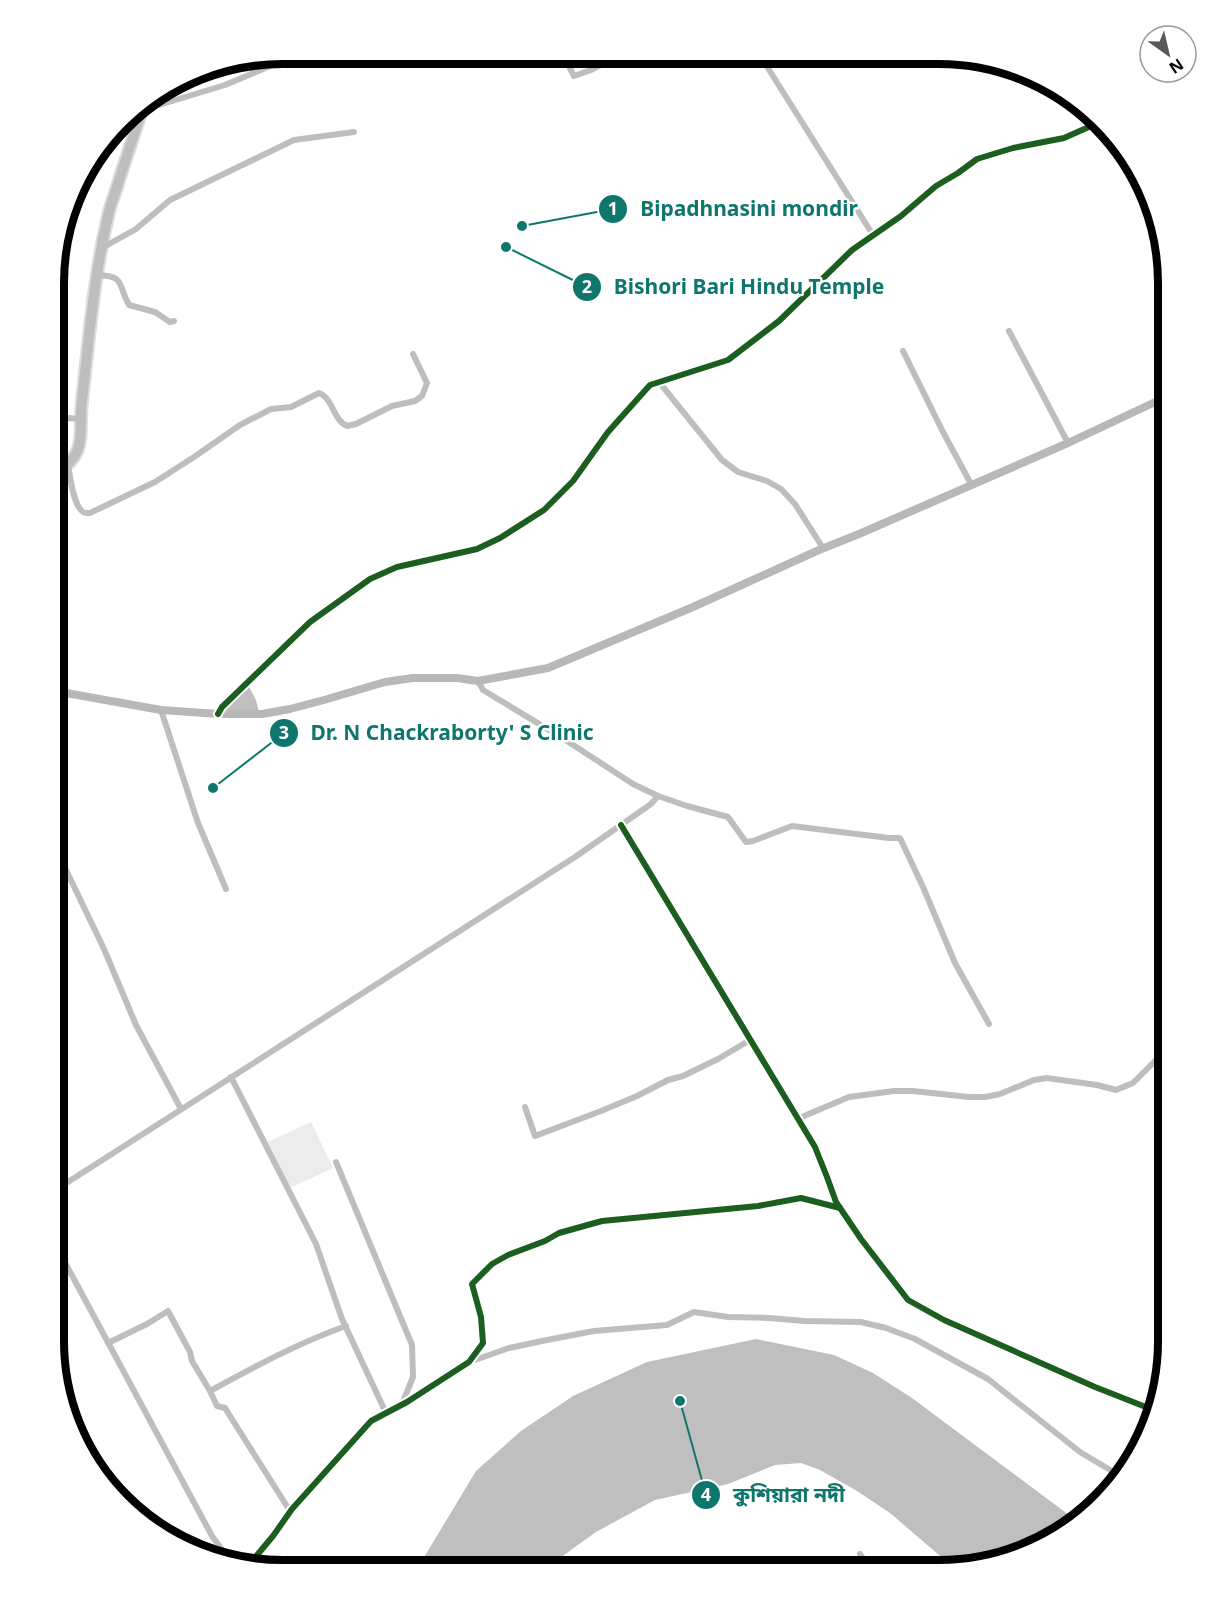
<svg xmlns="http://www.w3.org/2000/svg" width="1222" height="1624" viewBox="0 0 1222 1624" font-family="'Noto Sans','Noto Sans Bengali',sans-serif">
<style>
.green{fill:#ececec}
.water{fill:#bfbfbf}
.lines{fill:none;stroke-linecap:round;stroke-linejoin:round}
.highway-casing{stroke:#dbdbdb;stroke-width:14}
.street{stroke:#bebebe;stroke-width:6}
.secondary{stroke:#b8b8b8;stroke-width:8}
.highway{stroke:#bebebe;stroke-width:10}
.cycleway-casing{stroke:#fff;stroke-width:10}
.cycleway{stroke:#1b5e20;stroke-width:6}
.rim{fill:none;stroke:#000;stroke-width:8}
.leader{fill:none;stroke:#0f766e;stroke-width:2}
.callout-dot{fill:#0f766e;stroke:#fff;stroke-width:2}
.mark-label{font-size:18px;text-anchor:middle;font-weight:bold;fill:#fff}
.callout-label{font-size:21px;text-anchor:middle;font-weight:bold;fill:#0f766e;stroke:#fff;stroke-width:4.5;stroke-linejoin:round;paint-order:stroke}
</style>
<rect width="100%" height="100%" fill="#fff"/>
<path class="green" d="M311,1122l22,46 -43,20 -22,-46z"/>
<g class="water">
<path d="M248,685l8,15 3,12h-37l1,-3z"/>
<path d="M756,1339l78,16 39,18 39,25 165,123 -36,25 -88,21 -63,-54 -33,-22 -37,-21 -19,-7 -26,2 -47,19 -73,16 -59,32 -39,28 -10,9h-130l59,-98 45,-40 52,-35 74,-34z"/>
</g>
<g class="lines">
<defs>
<path id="highway" d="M56,473c33,-21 22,-38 26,-72 7,-63 12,-127 27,-189 3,-12 8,-23 11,-35 8,-24 16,-49 24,-73"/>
</defs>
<use href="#highway" class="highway-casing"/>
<g class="street">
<path d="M563,55l11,21 17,-6 28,-15"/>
<path d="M764,55l2,10 107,170"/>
<path d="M145,103l5,3 9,-1 66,-20 50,-21"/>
<path d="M102,248l34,-19 34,-29 124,-60 60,-8"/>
<path d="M97,275c30,1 20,10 32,30l26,7 15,10 4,-1"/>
<path d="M1009,331l59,112"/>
<path d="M903,351l40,81 28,52"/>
<path d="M659,382l63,78 16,12 29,9 14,8 14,15 28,44"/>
<path d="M56,417l24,2"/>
<path d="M68,465c2,11 5,37 13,45 3,4 5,3 9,3l65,-31 39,-25 46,-32 31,-16 20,-2 28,-14c14,5 14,27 28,33l9,-2 36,-18 23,-5 7,-5 5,-13 -14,-29"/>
<path d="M478,681l5,9 81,49 69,45 25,12 29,10 41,11 18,25 7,-1 39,-15 97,12h11l23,49 32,76 34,61"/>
<path d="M161,710l37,113 28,66"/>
<path d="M218,714l4,-7 88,-85 60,-43 27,-12 80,-18 23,-11 44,-28 29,-29 35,-49 42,-47 78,-25 51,-39 73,-71 49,-34 35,-30 22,-13 19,-14 36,-11 51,-10 36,-16"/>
<path d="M55,786l3,-5 -3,-18"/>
<path d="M621,825l194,322 12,30 9,25 25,37 47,61 36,20 151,67 61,24"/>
<path d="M55,847l49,102 32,76 45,84"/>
<path d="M231,1077l85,167 26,75 44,94"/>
<path d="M525,1107l10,29 66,-25 36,-15 31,-16 15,-4 35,-17 32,-19"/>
<path d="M797,1119l52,-22 45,-6h19l56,6h16l15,-3 34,-14 13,-2 50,7 19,5 17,-7 25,-25 10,-5"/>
<path d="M336,1162l76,183 1,32 -11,27"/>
<path d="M54,1191l521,-334 76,-53 7,-8"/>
<path d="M54,1242l158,294 16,22"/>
<path d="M108,1343l39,-19 21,-13 22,41 2,9 18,30c44,-24 88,-48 136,-65"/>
<path d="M469,1362l40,-14 38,-8 47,-9 73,-6 27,-13 34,5 42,1 34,3 57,1 25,6 29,11 73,40 92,73 42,25"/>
<path d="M210,1391l7,15 8,2 5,8 60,95"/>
<path d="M860,1554l11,16"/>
<path d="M248,1566l25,-30 19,-27 79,-88 36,-19 62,-40 14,-19 -2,-26 -9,-33 20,-20 16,-9 37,-14 14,-8 43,-12 156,-15 43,-8 38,10"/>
</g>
<path class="secondary" d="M55,691l106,19 57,4h44l28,-5 34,-9 61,-18 28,-4h44l21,3 70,-13 145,-61 126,-57 40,-16 209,-91 100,-47"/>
<use href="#highway" class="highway"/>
<defs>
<g id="cycleway">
<path d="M218,714l4,-7 88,-85 60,-43 27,-12 80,-18 23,-11 44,-28 29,-29 35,-49 42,-47 78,-25 51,-39 73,-71 49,-34 35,-30 22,-13 19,-14 36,-11 51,-10 36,-16"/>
<path d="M621,825l194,322 12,30 9,25 25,37 47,61 36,20 151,67 61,24"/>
<path d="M248,1566l25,-30 19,-27 79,-88 36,-19 62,-40 14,-19 -2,-26 -9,-33 20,-20 16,-9 37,-14 14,-8 43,-12 156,-15 43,-8 39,10"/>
</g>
</defs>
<use href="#cycleway" class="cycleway-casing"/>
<use href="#cycleway" class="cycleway"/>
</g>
<path d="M0 0H1222V1624H0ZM283 64H939A219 219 0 0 1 1158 283V1341A219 219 0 0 1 939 1560H283A219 219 0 0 1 64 1341V283A219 219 0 0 1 283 64Z" fill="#fff" fill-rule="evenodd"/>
<path class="rim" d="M283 64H939A219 219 0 0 1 1158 283V1341A219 219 0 0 1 939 1560H283A219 219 0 0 1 64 1341V283A219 219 0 0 1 283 64Z"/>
<path class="leader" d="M522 226L613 209M506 247L587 287M213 788L284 733M680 1401L706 1495"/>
<g class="callout-dot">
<circle cx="522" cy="226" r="6"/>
<circle cx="506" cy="247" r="6"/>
<circle cx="213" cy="788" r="6"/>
<circle cx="680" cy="1401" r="6"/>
<circle cx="613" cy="209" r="15"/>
<circle cx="587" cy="287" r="15"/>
<circle cx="284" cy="733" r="15"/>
<circle cx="706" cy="1495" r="15"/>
</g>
<g class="mark-label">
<text x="613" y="215">1</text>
<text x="587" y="293">2</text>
<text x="284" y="739">3</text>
<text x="706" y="1501">4</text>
</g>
<g class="callout-label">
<text x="749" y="216">Bipadhnasini mondir</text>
<text x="749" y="294">Bishori Bari Hindu Temple</text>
<text x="452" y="740">Dr. N Chackraborty' S Clinic</text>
<text x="789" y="1502">কুশিয়ারা নদী</text>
</g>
<g transform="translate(1168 54) rotate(146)"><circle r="28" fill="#ffffff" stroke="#999999" stroke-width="1.5"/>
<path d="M0-4.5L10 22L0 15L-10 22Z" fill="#595959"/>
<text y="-9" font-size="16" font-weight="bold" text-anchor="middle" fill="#000000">N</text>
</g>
</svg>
